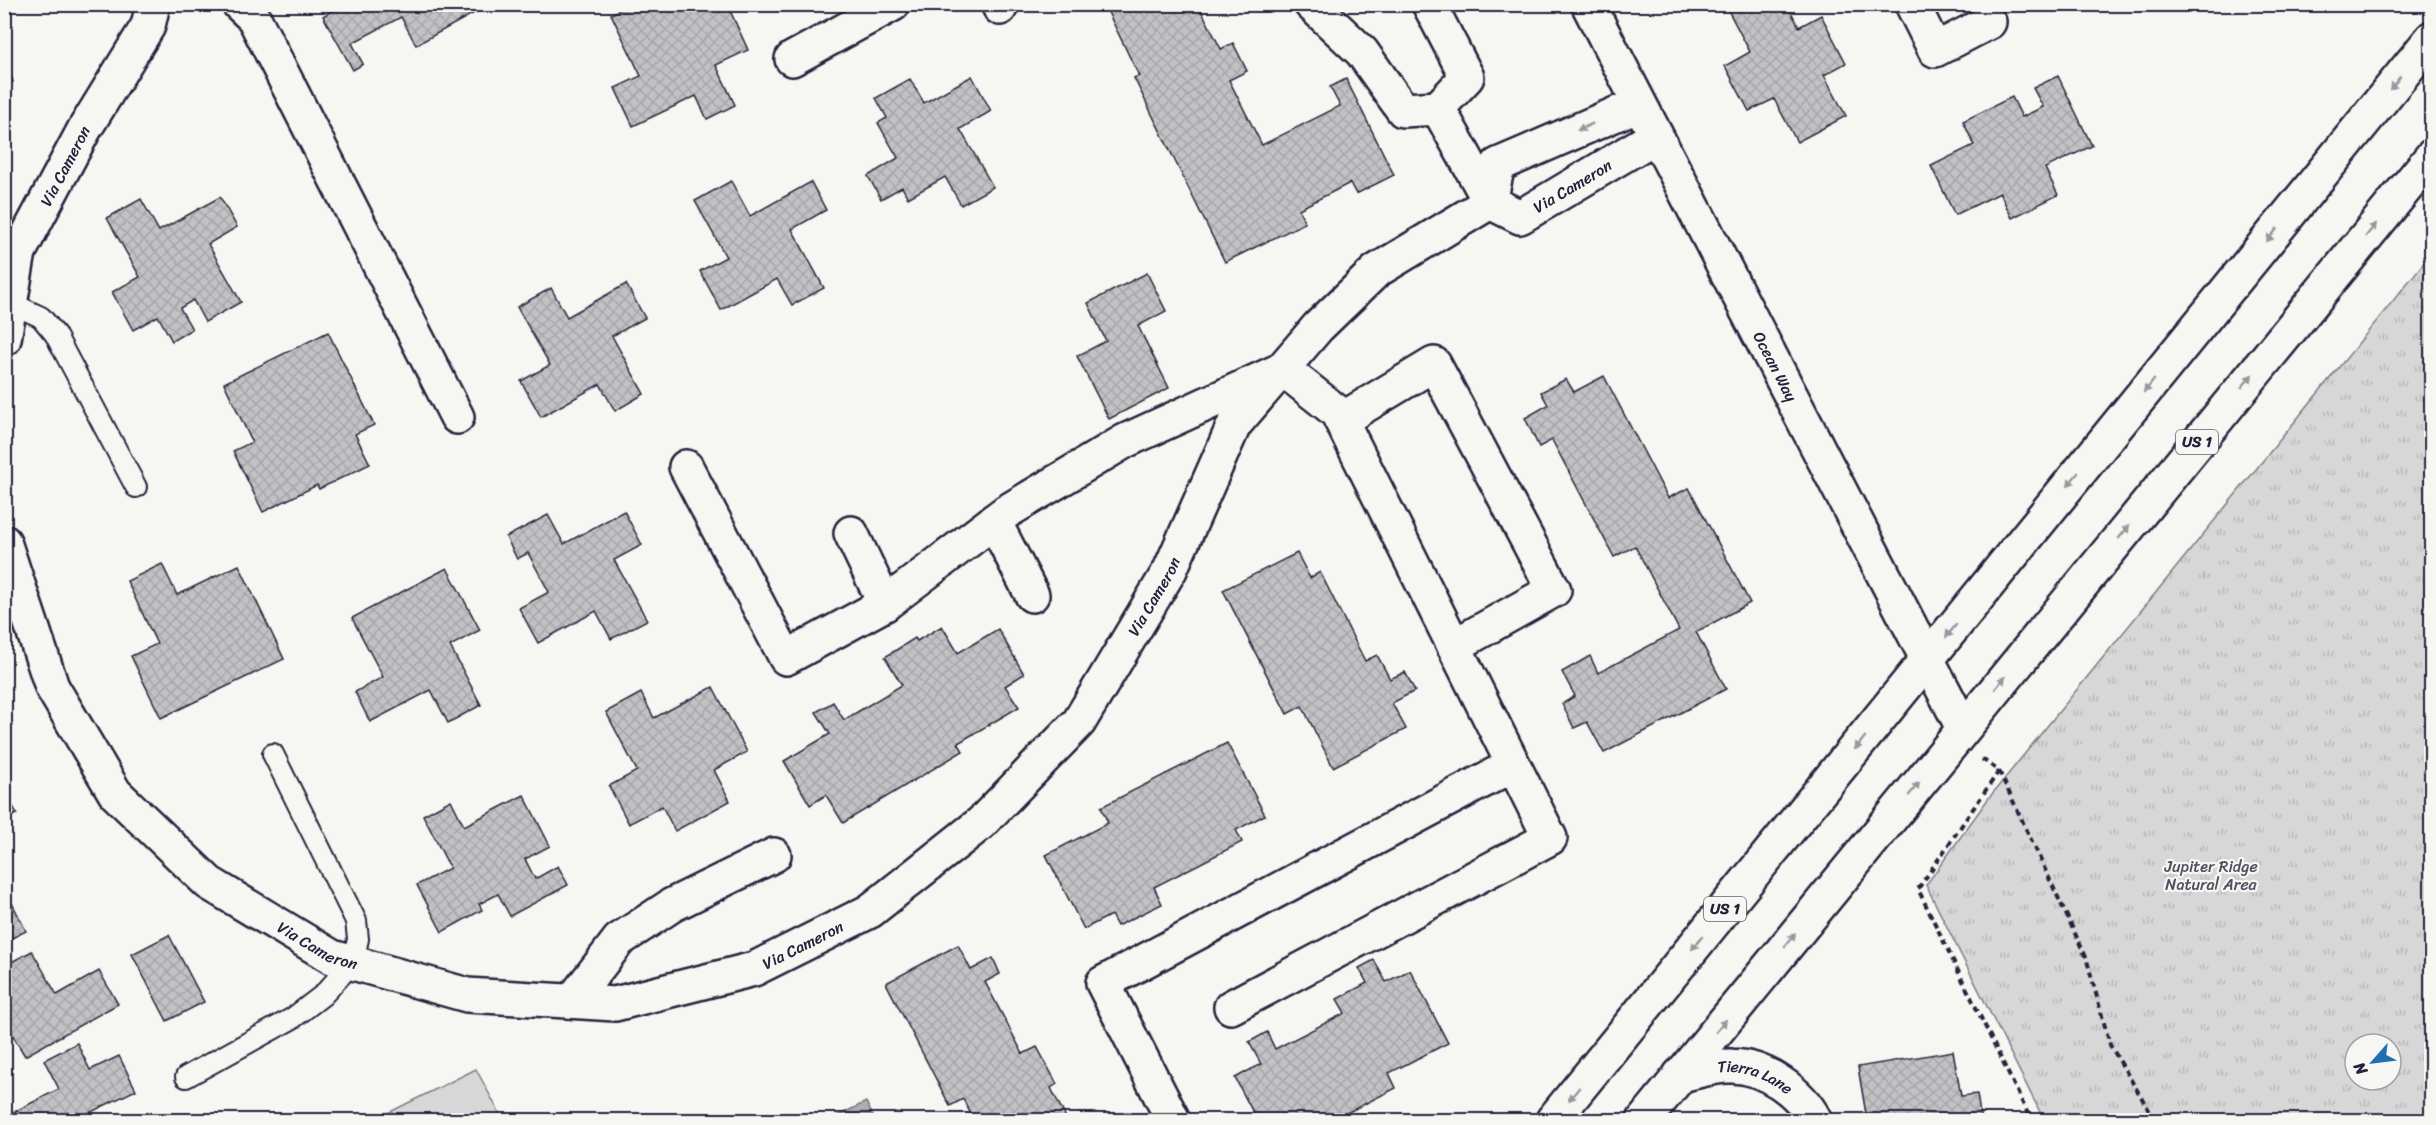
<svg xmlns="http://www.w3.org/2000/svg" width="2436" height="1125" viewBox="0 0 2436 1125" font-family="Sriracha,sans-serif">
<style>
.grass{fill:url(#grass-tufts);stroke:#7c7c89;stroke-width:1.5;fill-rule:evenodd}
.garden{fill:#d7d7d7;stroke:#7c7c89;stroke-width:1.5}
.water{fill:#adadb3;stroke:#757583;stroke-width:1.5}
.building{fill:url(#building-cross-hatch);stroke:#22223b;stroke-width:1.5}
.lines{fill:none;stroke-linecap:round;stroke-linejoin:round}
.service-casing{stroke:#22223b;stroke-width:24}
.minor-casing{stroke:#22223b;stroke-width:38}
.tertiary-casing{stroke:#22223b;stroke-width:38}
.primary-casing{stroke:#22223b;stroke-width:38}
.path{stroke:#22223b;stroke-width:4;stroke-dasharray:6 4.5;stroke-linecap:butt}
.service{stroke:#f6f6f2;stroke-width:20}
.minor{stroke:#f6f6f2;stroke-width:33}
.tertiary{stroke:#f6f6f2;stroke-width:33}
.primary{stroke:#f6f6f2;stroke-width:33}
.oneway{fill:#9797a0}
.labels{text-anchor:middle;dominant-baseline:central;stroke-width:4.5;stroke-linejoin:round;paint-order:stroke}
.shield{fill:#f6f6f2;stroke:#626272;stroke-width:1.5}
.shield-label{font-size:15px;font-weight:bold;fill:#22223b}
.street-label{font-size:16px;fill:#22223b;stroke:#f6f6f2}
.park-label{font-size:16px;fill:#4f4f62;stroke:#f6f6f2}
</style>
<defs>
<pattern id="grass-tufts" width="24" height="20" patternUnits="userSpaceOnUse" patternTransform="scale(1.5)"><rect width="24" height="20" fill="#d7d7d7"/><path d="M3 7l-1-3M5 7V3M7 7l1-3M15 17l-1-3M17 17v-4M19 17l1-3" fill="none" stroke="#b8b8b9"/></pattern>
<pattern id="building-cross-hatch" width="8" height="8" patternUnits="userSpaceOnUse" patternTransform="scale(1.5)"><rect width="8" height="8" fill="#c2c2c4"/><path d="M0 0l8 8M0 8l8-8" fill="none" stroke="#a6a6a9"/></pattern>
</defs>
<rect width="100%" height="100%" fill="#f6f6f2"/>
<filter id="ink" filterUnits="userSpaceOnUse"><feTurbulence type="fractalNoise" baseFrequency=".0167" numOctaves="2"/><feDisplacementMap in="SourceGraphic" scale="12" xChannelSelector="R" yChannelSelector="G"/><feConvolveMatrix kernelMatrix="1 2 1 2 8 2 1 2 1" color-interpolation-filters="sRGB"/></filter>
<g filter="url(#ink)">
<path class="grass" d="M2431,254v866h-387l-118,-235 62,-86zM2355,1044h36v36h-36z"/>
<path class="garden" d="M476,1069l27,51h-129z"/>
<path class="water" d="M866,1102l9,18h-46z"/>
<g class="building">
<path d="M344,4h131l3,7 -62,34 -15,-28 -49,26 11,21 -10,6 -30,-54z"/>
<path d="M630,4h35l3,7 12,-7h47l21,46 -32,15 19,40 -28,14 -11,-23 -63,30 -18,-38 26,-12 -30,-62z"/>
<path d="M1104,4h94l23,45 12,-6 14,28 -18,9 33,65 78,-39 -10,-19 16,-8 48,96 -38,19 -6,-11 -51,26 6,14 -80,39 -91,-184 5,-2z"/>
<path d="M1738,4h49l12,23 22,-12 25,48 -22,12 22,41 -49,26 -23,-43 -25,12 -24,-45 25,-14 -22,-42z"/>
<path d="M4,52l9,30 -9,2z"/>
<path d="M972,76l19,35 -31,18 33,58 -32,18 -16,-28 -37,21 -6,-11 -21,12 -13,-23 30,-18 -20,-35 9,-5 -11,-20 34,-19 14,24z"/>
<path d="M2058,76l34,70 -47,22 13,27 -46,23 -12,-25 -45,22 -24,-49 43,-21 -11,-24 49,-24 10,20 21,-10 -10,-19z"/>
<path d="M731,181l19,35 61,-34 15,28 -34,19 32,59 -32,17 -15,-26 -56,31 -21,-39 26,-14 -31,-56z"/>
<path d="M220,197l17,30 -29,17 33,58 -36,20 -12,-22 -13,8 12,21 -20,12 -14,-25 -25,14 -21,-38 28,-15 -33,-59 34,-19 18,32z"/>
<path d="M1147,273l19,38 -28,15 31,62 -60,31 -32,-63 29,-15 -18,-38z"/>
<path d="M626,284l19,34 -33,18 32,58 -29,17 -15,-27 -59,33 -20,-36 29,-16 -33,-58 34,-19 16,29z"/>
<path d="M328,332l46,93 -19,9 15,30 -51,25 -2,-4 -54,27 -30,-61 19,-9 -28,-59z"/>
<path d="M1604,376l64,122 21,-10 61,115 -54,29 30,57 -122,64 -17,-31 -13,6 -12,-24 13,-8 -13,-24 28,-16 8,17 81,-43 -44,-84 -21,11 -62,-117 -13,7 -14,-29 23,-13 -7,-13 25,-13 8,13z"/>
<path d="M624,511l18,34 -28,15 33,60 -36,19 -15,-28 -58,32 -19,-35 30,-16 -21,-39 -11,6 -11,-22 42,-22 16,29z"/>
<path d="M1297,553l13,25 10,-6 45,89 12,-6 13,24 15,-7 10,19 -23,12 14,26 -73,38 -31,-61 -15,8 -64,-124z"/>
<path d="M162,564l15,31 62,-30 45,94 -123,59 -30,-62 26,-12 -30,-63z"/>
<path d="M447,568l33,62 -30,16 31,59 -33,18 -17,-33 -61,32 -15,-30 28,-15 -31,-59z"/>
<path d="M942,626l16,27 40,-24 26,45 -19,12 14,21 -61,36 5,8 -120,72 -17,-28 -16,10 -26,-44 46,-27 -14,-22 17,-10 11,18 58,-35 -17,-28 30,-19 2,3z"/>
<path d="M713,687l34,65 -33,18 16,31 -55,30 -13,-25 -33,18 -20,-38 28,-15 -31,-59 35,-19 13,25z"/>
<path d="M1227,743l38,72 -29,15 6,12 -88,45 8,17 -45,22 -6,-11 -27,14 -38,-74 62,-32 -7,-16z"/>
<path d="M4,790l13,24 -13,6z"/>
<path d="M524,795l26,51 -25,13 10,20 23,-13 10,19 -58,31 -12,-22 -19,10 3,6 -40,22 -25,-47 33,-17 -27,-53 28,-15 13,26z"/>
<path d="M4,887l22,44 -22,11z"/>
<path d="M169,935l35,67 -37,19 -35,-67z"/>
<path d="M958,945l13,25 22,-12 7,16 -15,8 38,72 14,-7 20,37 -6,4 16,32h-93l-11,-21 -13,7 -64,-123z"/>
<path d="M32,951l25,44 42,-24 19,33 -93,52 -21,-35v-55z"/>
<path d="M1374,960l12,22 24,-12 38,73 -59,30 7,15 -63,32h-76l-22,-42 26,-14 -12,-22 18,-10 8,17 70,-36 -8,-14 30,-16 -8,-15z"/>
<path d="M77,1043l13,27 29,-14 17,34 -61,30h-71v-3l55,-28 -15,-29z"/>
<path d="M1953,1051l8,45 16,-2 4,26h-114l-9,-53z"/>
</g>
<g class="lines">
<defs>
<g id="service">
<path d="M11,303l30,14 14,17 81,153"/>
<path d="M186,1077l107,-59 30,-23 30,-33 5,-23 -2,-18 -83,-167"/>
</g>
<g id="minor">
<path d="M239,4l15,14 203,399"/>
<path d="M998,4l2,4"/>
<path d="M1429,4l38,73 -29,31"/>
<path d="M1912,4l23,46 54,-28"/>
<path d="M792,59l101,-55"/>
<path id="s1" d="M1639,104l-141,61 -8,37 30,15 136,-81"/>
<path id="s2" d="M4,339l15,-87 65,-122 64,-104 5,-22"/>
<path d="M1341,420l93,-56 120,226 -100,56"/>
<path d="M686,467l100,191 99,-54 121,-92 119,-71 158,-72 54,43 213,426 -319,169"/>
<path d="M994,521l38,74"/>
<path d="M851,533l34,71"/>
<path id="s3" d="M4,542l48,145 63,106 94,90 123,74 135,38 148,9 139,-35 116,-58 111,-88 98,-101 91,-152 64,-145 84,-98 58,-56 114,-69 -52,-94 -35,2 -41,-58 -51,-48"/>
<path d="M572,1001l47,-61 53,-35 102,-50"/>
<path id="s4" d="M1680,1075c16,-3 35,-10 52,-9 33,1 68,25 83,54"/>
<path d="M1173,1120l-70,-137 410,-218"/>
</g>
<g id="tertiary">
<path id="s5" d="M1588,4l375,724"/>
</g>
<g id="primary">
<path d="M1553,1120l879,-1082"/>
<path d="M1644,1120l788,-964"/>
</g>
</defs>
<use href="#service" class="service-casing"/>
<use href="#minor" class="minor-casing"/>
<use href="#tertiary" class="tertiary-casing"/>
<use href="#primary" class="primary-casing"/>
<g class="path">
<path d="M1982,759l17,12 -81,118 113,231"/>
<path d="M1999,771l87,186 24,88 45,75"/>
</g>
<use href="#service" class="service"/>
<use href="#minor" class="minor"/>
<use href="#tertiary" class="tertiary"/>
<use href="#primary" class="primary"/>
</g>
<defs><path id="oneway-solid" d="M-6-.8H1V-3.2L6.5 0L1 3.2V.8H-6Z" transform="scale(1.5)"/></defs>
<g class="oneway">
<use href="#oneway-solid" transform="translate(2395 83) rotate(129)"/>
<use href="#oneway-solid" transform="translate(1585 127) rotate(156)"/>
<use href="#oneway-solid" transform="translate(2371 230) rotate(-51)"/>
<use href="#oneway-solid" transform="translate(2272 235) rotate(129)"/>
<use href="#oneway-solid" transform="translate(2247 381) rotate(-51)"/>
<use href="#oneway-solid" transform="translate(2149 386) rotate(129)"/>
<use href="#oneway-solid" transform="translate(2073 479) rotate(129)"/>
<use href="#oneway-solid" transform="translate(2124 532) rotate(-51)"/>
<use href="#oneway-solid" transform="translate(1951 631) rotate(129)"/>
<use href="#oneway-solid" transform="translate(2000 683) rotate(-51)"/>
<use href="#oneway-solid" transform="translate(1860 743) rotate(129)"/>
<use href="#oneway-solid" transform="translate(1914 789) rotate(-51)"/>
<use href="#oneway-solid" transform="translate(1790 940) rotate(-51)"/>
<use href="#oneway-solid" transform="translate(1697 943) rotate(129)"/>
<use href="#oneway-solid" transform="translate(1721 1026) rotate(-51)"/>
<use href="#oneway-solid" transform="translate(1574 1094) rotate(129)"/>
</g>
</g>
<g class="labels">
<g class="shield">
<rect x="2176" y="430" width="42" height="24" rx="4.5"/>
<rect x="1704" y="897" width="42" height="24" rx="4.5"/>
</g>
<g class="shield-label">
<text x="2197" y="442">US 1</text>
<text x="1725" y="909">US 1</text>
</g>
<g class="street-label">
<text stroke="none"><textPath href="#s2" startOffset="186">Via Cameron</textPath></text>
<text stroke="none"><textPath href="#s1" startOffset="286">Via Cameron</textPath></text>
<text stroke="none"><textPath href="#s5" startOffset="408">Ocean Way</textPath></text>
<text stroke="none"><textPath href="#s3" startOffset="1540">Via Cameron</textPath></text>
<text stroke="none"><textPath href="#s3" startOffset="532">Via Cameron</textPath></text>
<text stroke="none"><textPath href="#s3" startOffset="1036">Via Cameron</textPath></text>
<text stroke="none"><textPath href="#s4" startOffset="78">Tierra Lane</textPath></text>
</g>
<g class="park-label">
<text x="2211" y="866">Jupiter Ridge<tspan x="2211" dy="18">Natural Area</tspan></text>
</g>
</g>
<rect width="2436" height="1125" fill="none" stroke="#f6f6f2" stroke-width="24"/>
<rect x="12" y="12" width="2412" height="1101" fill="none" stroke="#22223b" stroke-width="2" filter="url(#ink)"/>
<g transform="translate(2373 1062) rotate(242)"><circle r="28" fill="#f6f6f2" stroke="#a1a1a9" stroke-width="1.5"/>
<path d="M0-4.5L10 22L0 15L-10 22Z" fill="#1f6fb2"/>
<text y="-9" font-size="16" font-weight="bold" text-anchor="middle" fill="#22223b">N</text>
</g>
</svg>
